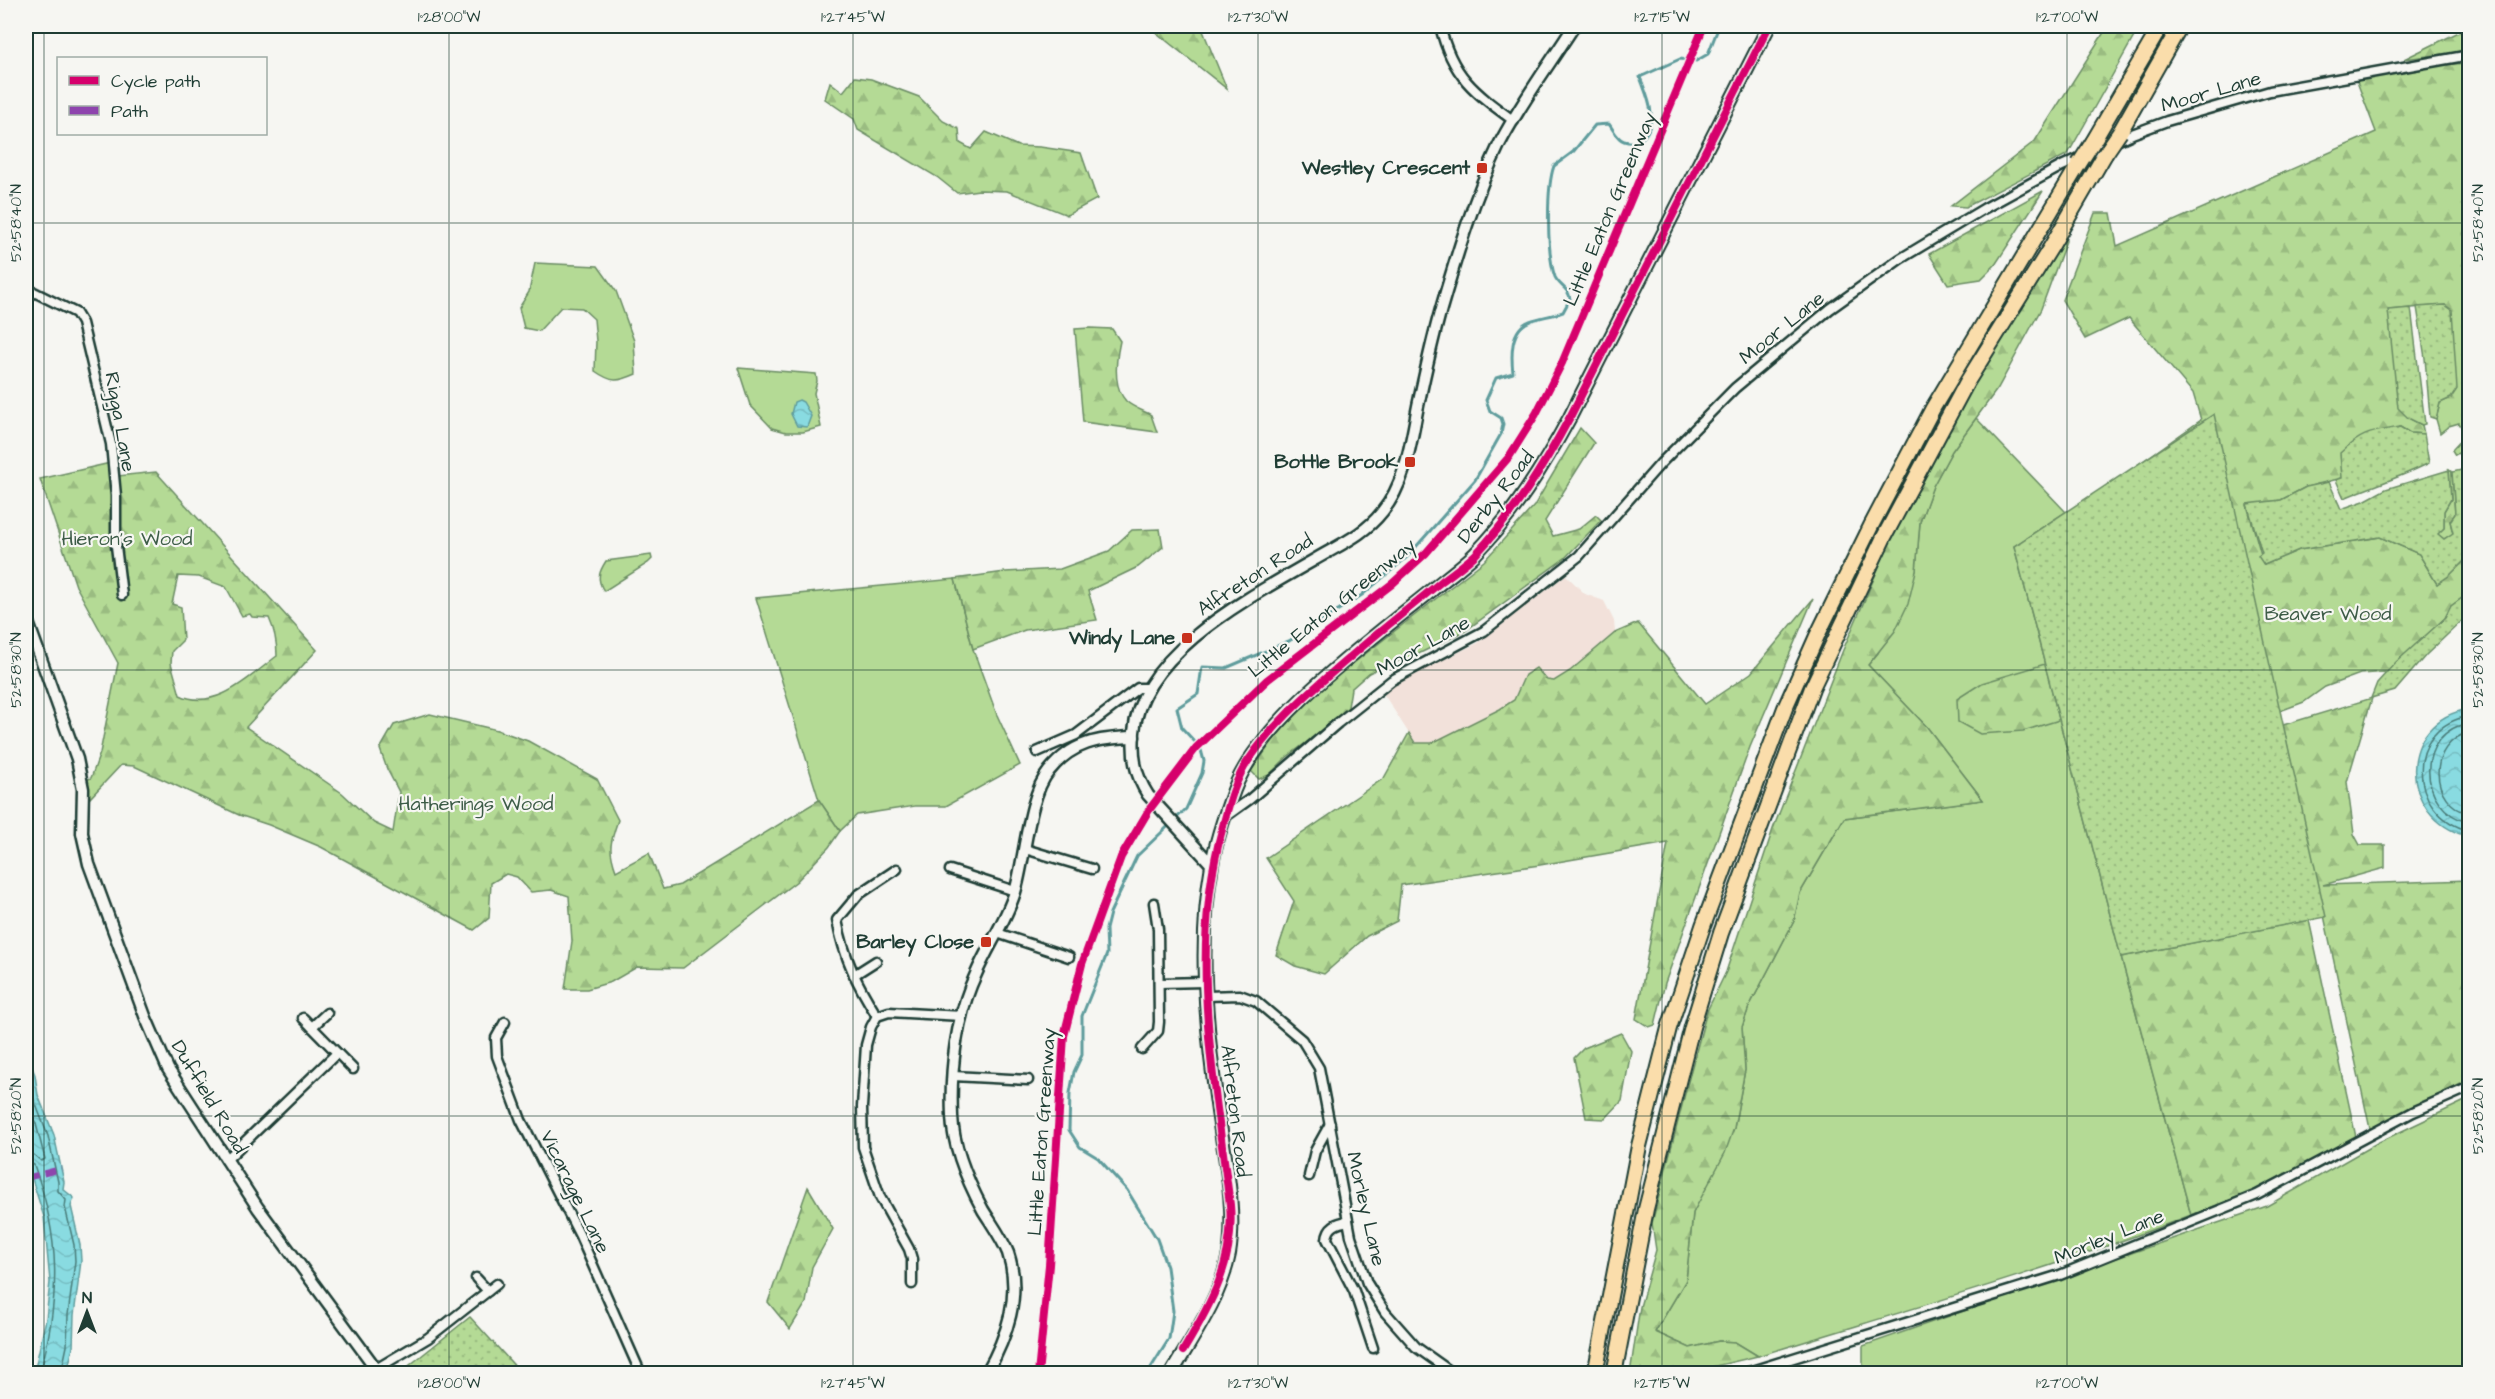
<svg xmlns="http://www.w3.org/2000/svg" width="2495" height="1399" viewBox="0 0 2495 1399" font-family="'Architects Daughter',sans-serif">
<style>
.built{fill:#f2e1da}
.green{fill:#b4da95;stroke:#6a8c64;stroke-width:1.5}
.forest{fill:url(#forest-firs);stroke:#6a8c64;stroke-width:1.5;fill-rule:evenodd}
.park{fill:url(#park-dots);stroke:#6a8c64;stroke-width:1.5}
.water{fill:url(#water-waves);stroke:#5f9c9c;stroke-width:1.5}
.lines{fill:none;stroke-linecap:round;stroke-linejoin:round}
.shore{stroke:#497c79;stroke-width:1.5}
.stream{stroke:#5f9c9c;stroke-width:3}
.minor-casing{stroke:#1f3d34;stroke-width:13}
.tertiary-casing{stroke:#1f3d34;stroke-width:15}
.secondary-casing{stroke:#1f3d34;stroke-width:16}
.trunk-casing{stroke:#1f3d34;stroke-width:18}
.minor{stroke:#f6f6f2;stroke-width:8}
.tertiary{stroke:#f6f6f2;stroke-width:10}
.secondary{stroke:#f6f6f2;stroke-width:12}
.trunk{stroke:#faddab;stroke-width:14}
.trunk-bridge-casing{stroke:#1f3d34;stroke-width:18;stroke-linecap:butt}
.trunk-bridge{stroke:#faddab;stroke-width:14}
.quiet{stroke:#8e44ad;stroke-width:6;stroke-dasharray:12 6;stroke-linecap:butt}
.cycleway-casing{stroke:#f6f6f2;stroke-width:11}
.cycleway{stroke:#d6006c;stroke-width:8}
.ticks{fill:none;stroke:#1f3d34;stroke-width:1.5;stroke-opacity:0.45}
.poi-dot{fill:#c8321e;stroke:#f6f6f2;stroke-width:2}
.labels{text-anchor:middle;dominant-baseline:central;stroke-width:4.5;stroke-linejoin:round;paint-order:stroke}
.street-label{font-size:20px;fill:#1f3d34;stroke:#f6f6f2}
.poi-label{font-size:20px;font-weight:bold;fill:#1f3d34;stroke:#f6f6f2;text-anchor:end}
.park-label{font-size:20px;fill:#3d5c47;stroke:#f6f6f2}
.neatline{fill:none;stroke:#1f3d34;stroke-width:2}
.ticks-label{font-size:15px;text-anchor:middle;fill:#1f3d34}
</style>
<defs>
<pattern id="forest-firs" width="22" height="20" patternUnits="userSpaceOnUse" patternTransform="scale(1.5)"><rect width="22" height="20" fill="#b4da95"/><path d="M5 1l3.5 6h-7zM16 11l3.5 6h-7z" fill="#9abc81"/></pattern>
<pattern id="park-dots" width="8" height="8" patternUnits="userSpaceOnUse" patternTransform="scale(1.5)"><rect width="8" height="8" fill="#b4da95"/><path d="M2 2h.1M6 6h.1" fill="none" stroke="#9abc81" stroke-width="1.8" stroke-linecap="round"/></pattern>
<pattern id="water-waves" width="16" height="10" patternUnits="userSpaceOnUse" patternTransform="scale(1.5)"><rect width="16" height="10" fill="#89dbe1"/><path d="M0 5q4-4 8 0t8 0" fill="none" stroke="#76bdc2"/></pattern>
</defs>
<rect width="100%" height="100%" fill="#f6f6f2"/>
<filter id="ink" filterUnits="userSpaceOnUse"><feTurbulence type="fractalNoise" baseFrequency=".0167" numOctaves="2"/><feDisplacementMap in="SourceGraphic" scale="12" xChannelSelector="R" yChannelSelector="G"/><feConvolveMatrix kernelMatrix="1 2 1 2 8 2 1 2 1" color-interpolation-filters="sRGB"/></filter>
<g filter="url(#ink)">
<path class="built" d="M1566,575l19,19 19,7 10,20 1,12 -45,38 -16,10 -7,-1 -11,-12 -11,7 -11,25 -14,9 -68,34h-17l-32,-50 15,-12 80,-38z"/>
<g class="green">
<path d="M535,263l63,3 18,25 18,50 2,33c-18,8 -24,9 -41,-3l1,-30 -2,-22 -12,-11 -21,-1 -22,24 -15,-3 -5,-20 10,-16z"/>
<path d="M738,368l78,6 1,7 -3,12 7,34 -18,5h-17l-14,-4 -22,-23z"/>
<path d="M1976,418l90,94 -52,34 107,411 70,258c-141,55 -288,96 -433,141l-23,-14 -16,-1 -29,7 -35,-16 31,-52 7,-67 41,-85 11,-58 -3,-43 7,-20 45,-86 6,-28 44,-75 139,-18 -56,-73 -59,-62 10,-12 38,-82 4,-49 13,-36 19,-35z"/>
<path d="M651,555l1,4 -4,4 -44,28c-8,-12 -5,-19 2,-30z"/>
<path d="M955,579l18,70 24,66 23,50 -74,41h-31l-58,9 -17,16 -21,-31 -63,-202z"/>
<path d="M2469,1099v274l-606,1v-28l404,-140 110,-63z"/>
</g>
<g class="forest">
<path d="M1148,26h53l26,63z"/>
<path d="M2108,26h32l-72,128 -102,53 -15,-1 84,-65z"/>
<path d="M2469,27v24l-65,8z"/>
<path d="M2469,63l1,239 -2,1 1,144 -14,8 -3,-5 14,-15 -7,-12 -10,3 -9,7 -4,-14 4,-16 11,-5 -6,-93 -56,5 5,51 14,57 14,7 2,9 -14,-1 -10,-6 -58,51 -36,9 -25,13 -34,5 17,60 35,-15 81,-13 39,17 18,30 13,-9 19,-19v37l-18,13 -6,12 -57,54 -28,2 -35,13 -21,15 -24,9 -260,-163 181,-128 -8,-27 -64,-75 -44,21 -23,-39 33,-87h16l6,33 259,-114 -20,-53 65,-13z"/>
<path d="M855,77l16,2 48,18 24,24 16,8 1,14 11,6 15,-17 32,14 22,1 41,6 16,46 -30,16 -60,-24 -28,-1 -22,3 -20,-16 -79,-47 -4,-11 -29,-20 5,-17 13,10z"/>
<path d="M2043,191l-48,74 -14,14 -33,5 -19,-30z"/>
<path d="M2065,234l1,7 -25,68 -43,79 -46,63 -19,35 -13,36 -4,49 -8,33 -13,27 -27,34 59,62 56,73 -139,18 -44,75 -6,28 -45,86 -7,20 3,43 -11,58 -9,25 -32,60 -7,67 -31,52 35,16 29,-7 16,1 23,14 -72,17 -56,1 10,-67 16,-57 -4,-27 39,-153 16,-59 19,-39 47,-143 70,-179 52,-120 66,-126z"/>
<path d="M1090,328l22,1 8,12c-4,18 -8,45 6,60 6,6 18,10 25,14l6,17 -74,-10 -8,-93z"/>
<path d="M1580,428l14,15 -49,78 8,15 26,-7 17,-14 5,5 -36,38 -100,73 -57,28 -19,4 -20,10 -18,16 -3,18 -11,12 -50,38 -18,18 -10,4 -8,-8 39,-54 42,-37 152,-119 50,-55z"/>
<path d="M115,462l3,14 38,-4 161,178 -71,77 96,66 32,30 19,9 6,-40 -12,-23 -7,-20 14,-24 36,-11 67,16 31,11 69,38 21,41c-8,23 -10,29 -2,51l33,-18 14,36 17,-4 139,-85 21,31 -11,16 -32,34 -114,87 -46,-1 -26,15 -24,7h-22l7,-48 -3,-45 -18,-6 -20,2 -14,-15 -11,-3 -15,9 -2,35 -15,12 -153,-83 -52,-22 -30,-10 -105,-49 -13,-1 -32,34 -3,-19 5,-2 9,-25 18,-90 -42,-77 -36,-107zM178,576l21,1 27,10 16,29 8,-2 2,3 17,1c6,13 8,23 8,38 -27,20 -61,56 -97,39l-9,-32 1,-12 11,-11 -2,-33 -9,-3z"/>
<path d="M2449,470l3,2 3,42 -5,7 3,13 -9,5 -7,-5 7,-6v-17l7,-12z"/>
<path d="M1160,529l3,18 -25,20 -50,24 9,29 -72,10 -52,19 -18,-70 50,-7 55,-3 49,-18 23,-21z"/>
<path d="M1813,599l-63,148 -85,236 -10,42 -6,2 -13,-8 32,-176 -128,22 -139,20 -4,36 -30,15 -43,38 -29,-8 -19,-11 18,-54 -28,-43 118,-80 25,-45 6,10h17l68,-34 14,-9 11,-25 11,-7 11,12 7,1 16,-10 45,-38 23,-10 67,81 46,-31z"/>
<path d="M2045,664l14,55 -3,2 -33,10 -43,3 -22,-12 -1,-23 25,-16z"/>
<path d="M2372,698l-25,84 7,52 6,11h25v23l-62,17 146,-5v200l-99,49 -87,-404z"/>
<path d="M2309,920l47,217 -89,49 -76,29 -70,-258z"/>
<path d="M1621,1033l10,18 -9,50 -17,18 -19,-1 -12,-60 10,-10z"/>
<path d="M808,1187l25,42 -21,38 -6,36 -16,26 -22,-27z"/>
</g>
<g class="park">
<path d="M2445,305l7,5 5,79 -6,9 -11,5 -4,16 -6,-2 -5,-59 -8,-51z"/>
<path d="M2411,308l14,116 -3,1 -14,-7 -10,-10 -10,-98z"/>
<path d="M2214,414l112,503 -205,40 -107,-411z"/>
<path d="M2400,427l10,6 14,1 5,29c-27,14 -57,23 -85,35l-8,-18 6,-2 -2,-25c22,-21 31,-21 60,-26z"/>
<path d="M2449,470l2,29 -7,12v17l-6,6 6,5 9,-6 -3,-12 5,-7 -3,-42 10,-2 6,37 1,49 -19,19 -13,9 -18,-30 -39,-17 -81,13 -35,15 -6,-9 4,-3 -15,-49 34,-4 25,-13 23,-5 12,27 23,-8 22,-12z"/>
<path d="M2469,593v21l-43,41 -31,36 -24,7 6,-15 19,-21 49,-44 6,-12z"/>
<path d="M470,1317l51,56h-121z"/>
</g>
<g class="water">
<path d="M799,400l4,2 8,14 -4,11 -10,-1 -6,-12 3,-12z"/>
<path d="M2469,709h1l-1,128c-74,-20 -71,-117 0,-128z"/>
<path d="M26,1061l6,6 3,8 3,20 16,40 10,47 -1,7 11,9 -3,8 9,39 1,16 -7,54 -1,32 -6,26h-33l12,-54 4,-37 -6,-65 -18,-57z"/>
</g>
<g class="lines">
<g class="shore">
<path d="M2470,716c-65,10 -65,98 0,115"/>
<path d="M2470,723c-55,8 -55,86 0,100"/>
<path d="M2470,732c-43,11 -42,71 0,82"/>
<path d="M26,1069l3,8 4,20 15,39 10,46v9l8,9 -1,7 9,38 1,16 -7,54 -1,31 -6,28"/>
<path d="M26,1099l10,25 9,35 -4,2 -7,-6 -8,-2"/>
<path d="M26,1161l8,4c27,74 26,133 6,209"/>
</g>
<g class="stream">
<path d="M1196,743l-14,-15 -5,-20 21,-14 4,-27 24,1 63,-27 73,-46 45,-38 68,-77 26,-46 2,-10 -2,-6 -11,-7 -4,-11 10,-22 17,-5c-2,-18 -3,-44 17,-52 10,-4 22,-5 33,-9l7,-13c-1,-11 -11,-13 -15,-22 -8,-22 -9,-89 -1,-111l19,-14 22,-27 14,-1c4,5 8,15 15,17 19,6 28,-12 27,-28 -1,-12 -7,-25 -11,-36l40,-18 16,2 12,-7 11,-28"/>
<path d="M1147,1374l22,-35 4,-28 -6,-44 -10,-28 -30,-49 -29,-32 -18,-11 -11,-17 1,-37 4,-21 8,-17v-39l25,-62 -1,-25 4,-16 27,-57 49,-47 16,-36 2,-12 -3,-11"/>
</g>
<defs>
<g id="minor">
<path d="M1440,26c12,50 34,66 74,95"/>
<path d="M26,288l50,25 6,10 29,121 5,52v50l6,49"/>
<path d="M1037,752l39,-17 62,-47h9"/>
<path d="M1225,817l25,-18 88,-76 54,-43 92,-49 95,-75 82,-93 74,-75 95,-79 70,-50 85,-51 77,-42 70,-32 35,-13 103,-30 200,-36"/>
<path d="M1025,849l67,20"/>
<path d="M950,870l65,21"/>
<path d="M997,933l72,24"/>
<path d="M854,975l22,-14"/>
<path d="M1160,983l45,-1"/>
<path d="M1206,996l34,-1 16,6 46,39 17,28 32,168 16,47 18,29 31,35 38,27"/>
<path d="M877,1016c-20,-32 -33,-58 -40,-96l21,-25 39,-26"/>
<path d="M303,1018l50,51"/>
<path d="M505,1022l-9,16 1,18 24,64 59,116 61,138"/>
<path d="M312,1027l15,-14"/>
<path d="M1142,1049l16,-18 1,-9 -1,-93 -4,-26"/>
<path d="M953,1076l75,4"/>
<path d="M226,1160l111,-107"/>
<path d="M1309,1176l6,-25 15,-27"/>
<path d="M1348,1221c-11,2 -20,5 -21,18l27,52 19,57"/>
<path d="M476,1278l12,13"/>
<path d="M912,1284v-25l-3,-10 -29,-52 -17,-50 -1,-40 4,-62 5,-18 6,-11 12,-4 73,4"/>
<path d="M376,1369l52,-31 69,-54"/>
<path d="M1742,1374l318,-99 197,-80 156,-83 57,-25"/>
</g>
<g id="tertiary">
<path d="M26,617l51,142 6,30 -1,44 7,31 56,152 23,53 90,139 122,166"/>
<path d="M1212,865l-64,-70c-13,-20 -16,-39 -14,-63 6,-79 118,-136 180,-172 25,-15 50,-25 68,-48 24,-29 29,-71 36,-106 7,-33 14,-65 23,-97 16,-55 33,-112 58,-164 21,-41 50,-80 75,-119"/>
<path d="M986,1374c21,-37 36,-79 22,-121 -6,-15 -17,-30 -25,-43 -15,-28 -30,-63 -31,-94 -2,-46 4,-100 24,-142 12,-28 30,-53 39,-82 10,-32 13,-96 34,-121 23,-29 50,-33 85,-34"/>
</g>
<path id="secondary" d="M1171,1374c22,-38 50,-77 58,-120 8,-49 -6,-102 -12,-150 -11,-77 -19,-162 -5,-239 4,-25 13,-51 22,-75 26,-71 139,-152 198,-200 14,-12 30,-23 43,-36 39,-40 68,-87 95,-137l199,-391"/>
<g id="trunk">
<path d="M2120,132l60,-106"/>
<path d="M2093,142l68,-116"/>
<path d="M1595,1374l44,-228 30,-118 34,-102 82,-218 32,-72 54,-110 62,-118 146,-244"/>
<path d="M1614,1374l32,-165 46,-182 29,-94 91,-245 72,-151 83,-155 84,-135 54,-93"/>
</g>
</defs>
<use href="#minor" class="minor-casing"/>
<use href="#tertiary" class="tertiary-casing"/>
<use href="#secondary" class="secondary-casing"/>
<use href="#trunk" class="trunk-casing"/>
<use href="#minor" class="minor"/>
<use href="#tertiary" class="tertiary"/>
<use href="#secondary" class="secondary"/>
<use href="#trunk" class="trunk"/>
<defs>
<g id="trunk-bridge">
<path d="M2105,154l15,-22"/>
<path d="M2079,164l14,-22"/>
</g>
</defs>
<use href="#trunk-bridge" class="trunk-bridge-casing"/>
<use href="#trunk-bridge" class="trunk-bridge"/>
<path class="quiet" d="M26,1178l35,-9"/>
<defs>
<g id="cycleway">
<path d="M1183,1351c28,-47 52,-89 47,-146 -16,-125 -42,-255 -7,-379 6,-22 12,-46 25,-65 32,-47 79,-84 122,-121 24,-20 48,-39 72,-59 11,-8 23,-17 33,-26 39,-41 68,-88 95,-138l199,-391"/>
<path d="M1038,1374l11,-109 15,-229 18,-72 39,-107 28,-47 47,-62 71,-68 125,-96 34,-31 83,-96 27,-43 26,-51 142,-337"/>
</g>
</defs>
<use href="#cycleway" class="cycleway-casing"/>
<use href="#cycleway" class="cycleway"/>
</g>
</g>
<path class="ticks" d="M44,26v1348M449,26v1348M853,26v1348M1258,26v1348M1662,26v1348M2067,26v1348M26,223h2444M26,670h2444M26,1116h2444"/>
<g class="poi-dot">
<rect x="1476" y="162" width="12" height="12" rx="3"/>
<rect x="1404" y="456" width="12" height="12" rx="3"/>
<rect x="1181" y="632" width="12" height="12" rx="3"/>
<rect x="980" y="936" width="12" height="12" rx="3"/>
</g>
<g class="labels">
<g class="street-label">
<text transform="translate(2211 92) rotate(-16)">Moor Lane</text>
<text transform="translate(1610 209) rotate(-67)">Little Eaton Greenway</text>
<text transform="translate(1782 328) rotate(-39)">Moor Lane</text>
<text transform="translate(120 422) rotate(80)">Rigga Lane</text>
<text transform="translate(1496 497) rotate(-52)">Derby Road</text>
<text transform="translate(1255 575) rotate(-33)">Alfreton Road</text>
<text transform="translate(1332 608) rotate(-39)">Little Eaton Greenway</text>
<text transform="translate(1423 646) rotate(-29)">Moor Lane</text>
<text transform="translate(209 1097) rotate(59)">Duffield Road</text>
<text transform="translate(1235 1111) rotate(83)">Alfreton Road</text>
<text transform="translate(1042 1132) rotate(-86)">Little Eaton Greenway</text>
<text transform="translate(575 1192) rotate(64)">Vicarage Lane</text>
<text transform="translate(1366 1209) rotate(77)">Morley Lane</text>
<text transform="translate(2109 1237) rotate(-22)">Morley Lane</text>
</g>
<g class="poi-label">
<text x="1470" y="168">Westley Crescent</text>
<text x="1398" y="462">Bottle Brook</text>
<text x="1175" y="638">Windy Lane</text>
<text x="974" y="942">Barley Close</text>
</g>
<g class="park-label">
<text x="127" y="539">Hieron's Wood</text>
<text x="2328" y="614">Beaver Wood</text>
<text x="476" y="804">Hatherings Wood</text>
</g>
</g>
<rect width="2495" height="1399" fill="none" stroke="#f6f6f2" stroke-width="66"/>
<rect x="57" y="57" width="210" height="78" fill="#f6f6f2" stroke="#a0aca6" stroke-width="1.5"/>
<rect x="69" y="76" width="30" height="9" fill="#d6006c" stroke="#a0aca6" stroke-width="1.5"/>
<text x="111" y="87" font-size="18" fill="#1f3d34">Cycle path</text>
<rect x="69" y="106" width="30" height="9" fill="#8e44ad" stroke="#a0aca6" stroke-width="1.5"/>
<text x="111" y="117" font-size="18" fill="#1f3d34">Path</text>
<g transform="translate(87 1312)" stroke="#f6f6f2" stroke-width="4.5" paint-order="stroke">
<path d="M0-4.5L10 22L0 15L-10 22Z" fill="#1f3d34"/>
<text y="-9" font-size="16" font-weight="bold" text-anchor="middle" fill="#1f3d34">N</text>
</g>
<rect x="33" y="33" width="2429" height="1333" class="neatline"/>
<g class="ticks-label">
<text x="449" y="22">1°28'00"W</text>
<text x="853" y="22">1°27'45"W</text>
<text x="1258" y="22">1°27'30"W</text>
<text x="1662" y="22">1°27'15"W</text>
<text x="2067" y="22">1°27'00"W</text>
<text transform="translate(16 223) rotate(-90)" y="5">52°58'40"N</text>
<text transform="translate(2478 223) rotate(-90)" y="5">52°58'40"N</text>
<text transform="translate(16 670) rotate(-90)" y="5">52°58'30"N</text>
<text transform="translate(2478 670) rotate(-90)" y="5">52°58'30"N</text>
<text transform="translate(16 1116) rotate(-90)" y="5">52°58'20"N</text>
<text transform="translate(2478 1116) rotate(-90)" y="5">52°58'20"N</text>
<text x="449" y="1388">1°28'00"W</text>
<text x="853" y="1388">1°27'45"W</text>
<text x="1258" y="1388">1°27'30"W</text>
<text x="1662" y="1388">1°27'15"W</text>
<text x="2067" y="1388">1°27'00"W</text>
</g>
</svg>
